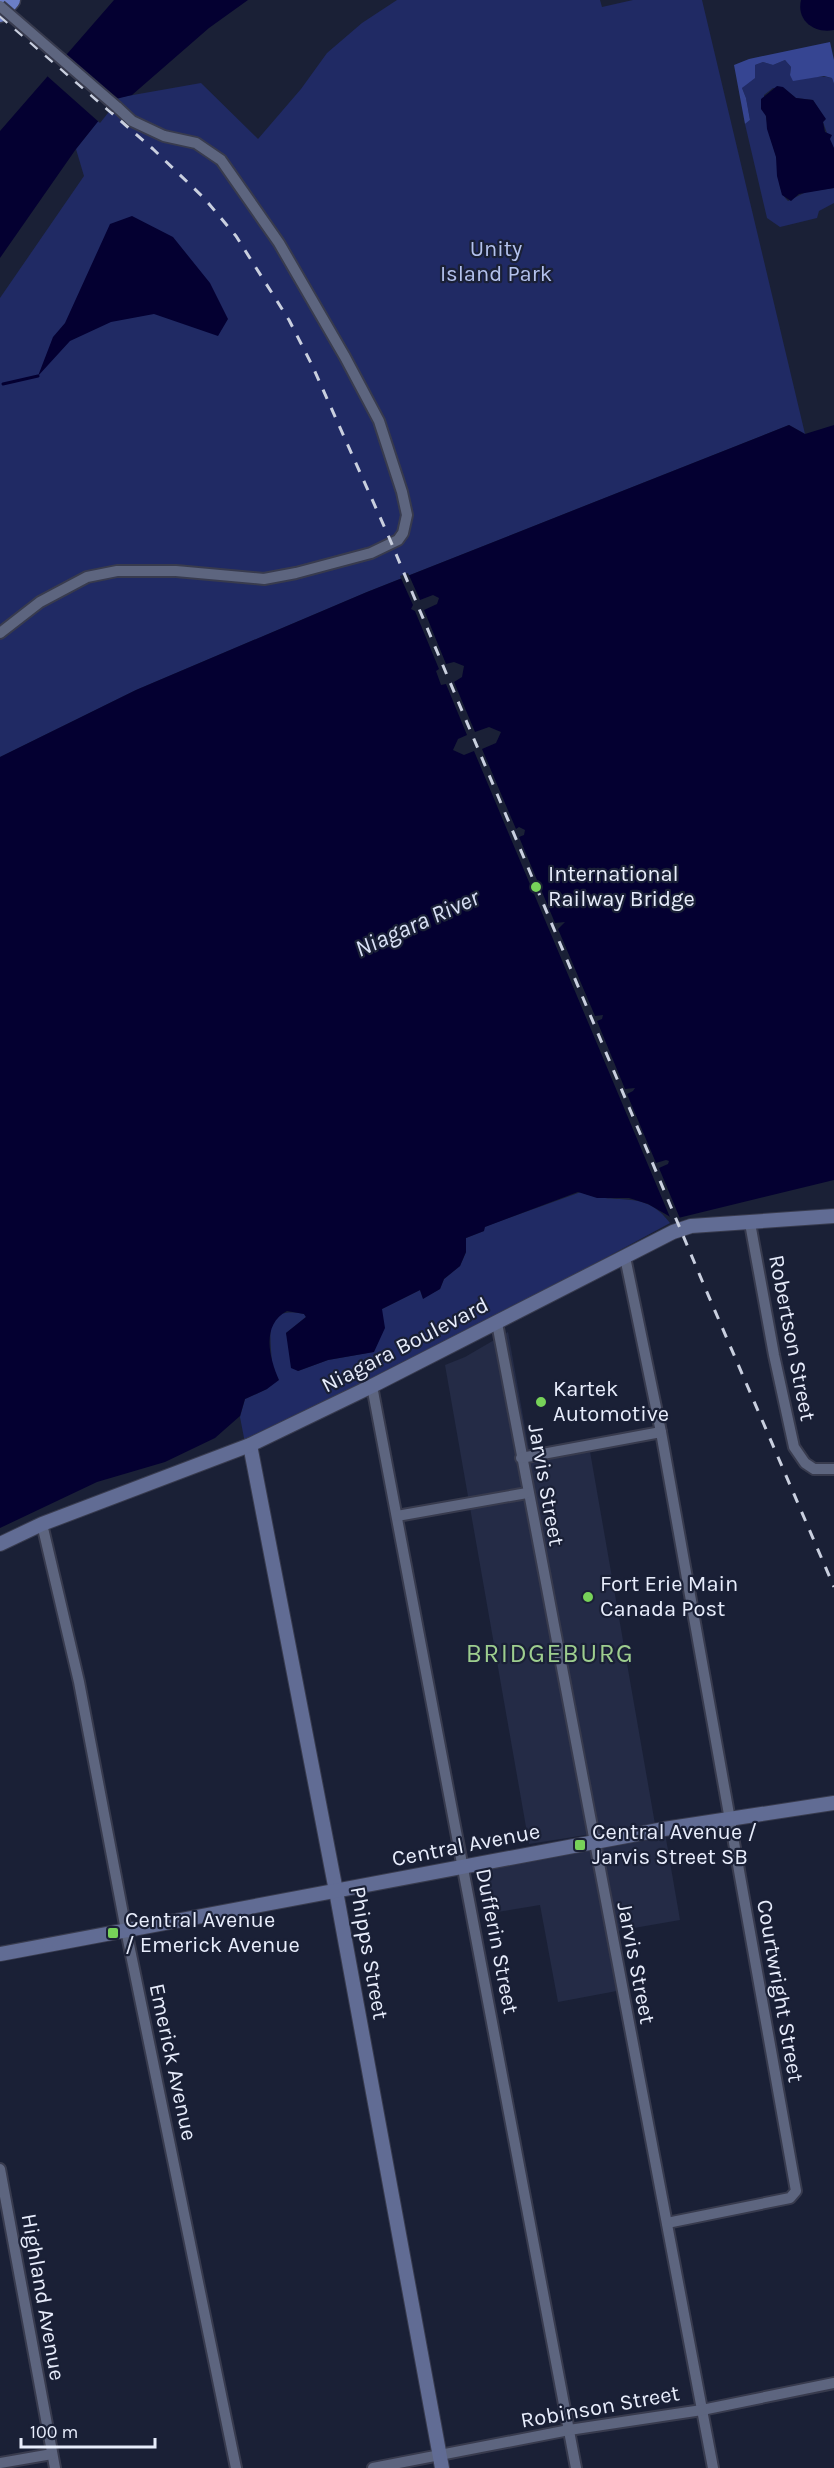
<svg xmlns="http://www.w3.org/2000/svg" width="834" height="2468" viewBox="0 0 834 2468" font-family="Karla,sans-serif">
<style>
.built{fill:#242b46}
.green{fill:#202a64}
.forest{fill:#364592}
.water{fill:#040031}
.pier{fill:#1a2036}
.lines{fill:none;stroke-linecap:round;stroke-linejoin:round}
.stream{stroke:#040031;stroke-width:3}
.minor-casing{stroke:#383b4e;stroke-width:14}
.secondary-casing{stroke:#383b4e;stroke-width:16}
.motorway-casing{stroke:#383b4e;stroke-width:21}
.minor{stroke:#5d657f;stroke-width:10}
.secondary{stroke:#616c94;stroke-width:14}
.motorway{stroke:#6b7ec6;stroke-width:18}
.rail{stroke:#c9cfdf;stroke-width:3;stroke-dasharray:10 10;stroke-linecap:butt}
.minor-bridge-casing{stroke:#383b4e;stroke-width:14;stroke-linecap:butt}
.minor-bridge{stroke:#5d657f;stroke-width:10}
.poi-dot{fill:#77d259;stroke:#1a2036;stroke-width:2}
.labels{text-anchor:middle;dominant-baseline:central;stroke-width:4.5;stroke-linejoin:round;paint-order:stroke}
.park-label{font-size:22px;fill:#b4c2ed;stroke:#1a2036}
.poi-label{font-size:22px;fill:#e8edfc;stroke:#1a2036;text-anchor:start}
.street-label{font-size:22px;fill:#e8edfc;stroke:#1a2036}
.water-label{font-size:24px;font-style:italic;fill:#dae1f7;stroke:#1a2036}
.quarter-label{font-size:26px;letter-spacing:1.5px;fill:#9ece8f;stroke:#1a2036}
</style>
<rect width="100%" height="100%" fill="#1a2036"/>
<g class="built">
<path d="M508,1332l21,118 59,-10 67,384 -126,20 -84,-479 20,-8z"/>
<path d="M665,1833l15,87 -69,12 11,58 -64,12 -18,-97 -55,9 -9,-46z"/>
</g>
<g class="green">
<path d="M397,0h203l2,7 31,-7h69l103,434 -16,-9 -422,167 -231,98 -136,67v-459l84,-122 -8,-27 40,-51 85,-15 57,56 43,-50 26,-36 35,-30z"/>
<path d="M785,60l6,7 -1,8c14,6 28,-1 42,3l2,6v64l-2,-1 -9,-25 2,-3 -12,-19 -17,-2 -13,-10h-10l-9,7c0,22 6,40 12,61 5,16 -1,32 12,45l18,-9 28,-4v15l-15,8 -2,7 -37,9 -13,-9 -22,-94 5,-4 -4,-22 -4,-10 4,-4 9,-19 8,-3 10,3z"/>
<path d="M581,1192c33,15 63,-5 89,31l-144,78 -281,142 -5,-26 5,-18 22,-10c2,-8 5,-18 5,-27 -2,-29 -8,-56 32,-48l2,3 -20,16 12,38 30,-11 45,-8 9,-20v-23l38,-19 3,8 17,-9 4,-10 16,-13 6,-14v-14l18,-7v-4z"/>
</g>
<path class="forest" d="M830,42l4,18v24l-2,-6 -8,-2 -31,5 -3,-6 1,-8 -6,-7 -12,5 -10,-3 -8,3v13l-13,10 4,10 4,22 -5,4 -11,-59 15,-6z"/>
<g class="water">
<path d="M114,0h134l-39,28 -77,67 -16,4 -40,50 -76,109v-127z"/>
<path d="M801,0h33v30c-19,4 -38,-9 -33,-30z"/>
<path d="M777,86l6,1 13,11 17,2 13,19 -3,3 2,10 7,3 -2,4 4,9v40l-35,6 -8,7 -9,-6 -5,-19 -1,-19 -9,-28 -1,-13 -5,-7v-10z"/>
<path d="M132,216l41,21 37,46 18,36 -10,17 -64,-22 -43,8 -41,19 -32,35 15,-39 12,-14 45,-99z"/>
<path d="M789,425l16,9 29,-9v755l-160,39 -26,-15 -19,-6h-32l-19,-6 -93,35 -1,4 -18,7v14l-6,14 -16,13 -4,10 -17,10 -3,-9 -38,19 3,19 -11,24 -46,8 -30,11 -7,-3 -5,-35 20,-16 -2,-3 -17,-3c-26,14 -18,46 -8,69l-12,9 -22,10 -5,17 -25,22 -50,24 -68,20 -97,46v-771l136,-67 231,-98z"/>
</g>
<g class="pier">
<path d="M62,56l54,47 -16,20 -54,-48z"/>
<path d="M408,573l12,27 13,-5 6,3 -2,6 -13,6 22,54 8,-2 10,4 -2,11 -8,5 21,50 14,-5 12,5 -5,11 -14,6 34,80 3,-2 6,3 -1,5 -5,2 36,86 10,-1 -7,7 37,87 8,-1 -1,4 -5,2 28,68 10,-1 -2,3 -6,3 29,69 10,-3 3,1 -1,3 -9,4 22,53 -9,1 -198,-471 -10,4 -11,-5 5,-11 9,-4 -21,-51 -5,1 -5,-14 3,-2 -24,-58 -4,-2 2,-4 -13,-29z"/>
</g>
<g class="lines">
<path class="stream" d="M3,384l35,-8"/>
<defs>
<g id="minor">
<path d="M0,633l40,-31 47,-25 30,-6h59l88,8 32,-6 75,-20 27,-13 5,-7 4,-18 -5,-23 -23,-71 -34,-64 -66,-114 -58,-83 -25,-17 -32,-7 -32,-15 -15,-14"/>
<path d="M750,1223l24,132 20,92 11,16 9,6h20"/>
<path d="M625,1257l36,175 135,759 -6,7 -123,25"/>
<path d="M497,1323l216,1145"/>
<path d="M372,1386l204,1082"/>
<path d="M521,1458l140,-26"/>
<path d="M397,1516l130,-23"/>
<path d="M42,1524l37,158 47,248 110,538"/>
<path d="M0,2169l55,299"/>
<path d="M0,2463l52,-9"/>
<path d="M373,2468l196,-38 133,-20 132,-27"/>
</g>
<g id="secondary">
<path d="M250,1445l86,446 106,577"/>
<path d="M0,1544l42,-20 208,-79 122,-59 301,-154 18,-6 143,-10"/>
<path d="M0,1954l664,-125 170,-26"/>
</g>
<path id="motorway" d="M0,13l11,-13"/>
</defs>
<use href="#minor" class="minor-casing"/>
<use href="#secondary" class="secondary-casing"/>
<use href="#motorway" class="motorway-casing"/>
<use href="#minor" class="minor"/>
<use href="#secondary" class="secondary"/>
<use href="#motorway" class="motorway"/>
<path class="rail" d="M0,16l153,133 51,49 32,38 53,84 23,45 76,170 318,755 128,297"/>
<defs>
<path id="minor-bridge" d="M0,6l117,101"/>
</defs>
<use href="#minor-bridge" class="minor-bridge-casing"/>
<use href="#minor-bridge" class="minor-bridge"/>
</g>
<g class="poi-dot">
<circle cx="536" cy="887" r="6"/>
<circle cx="541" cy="1402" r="6"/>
<circle cx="588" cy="1597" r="6"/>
<rect x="574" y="1839" width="12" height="12" rx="3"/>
<rect x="107" y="1927" width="12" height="12" rx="3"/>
</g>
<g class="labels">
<g class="park-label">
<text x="496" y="249">Unity<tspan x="496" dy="25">Island Park</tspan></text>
</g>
<g class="poi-label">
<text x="548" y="874">International<tspan x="548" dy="25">Railway Bridge</tspan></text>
<text x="553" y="1389">Kartek<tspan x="553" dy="25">Automotive</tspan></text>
<text x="600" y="1584">Fort Erie Main<tspan x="600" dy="25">Canada Post</tspan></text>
<text x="592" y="1832">Central Avenue /<tspan x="592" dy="25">Jarvis Street SB</tspan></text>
<text x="125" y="1920">Central Avenue<tspan x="125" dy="25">/ Emerick Avenue</tspan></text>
</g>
<g class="street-label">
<text transform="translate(792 1338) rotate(79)">Robertson Street</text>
<text transform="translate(405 1345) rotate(-27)">Niagara Boulevard</text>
<text transform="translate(546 1485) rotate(80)">Jarvis Street</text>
<text transform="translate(466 1845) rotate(-11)">Central Avenue</text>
<text transform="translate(497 1941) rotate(79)">Dufferin Street</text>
<text transform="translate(369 1953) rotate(80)">Phipps Street</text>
<text transform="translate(636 1963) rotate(79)">Jarvis Street</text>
<text transform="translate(780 1991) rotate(80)">Courtwright Street</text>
<text transform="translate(173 2062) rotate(78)">Emerick Avenue</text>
<text transform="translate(43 2297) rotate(80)">Highland Avenue</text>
<text transform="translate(600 2407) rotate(-10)">Robinson Street</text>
</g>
<g class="water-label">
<text transform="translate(417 923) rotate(-24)">Niagara River</text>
</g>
<g class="quarter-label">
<text x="550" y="1653">BRIDGEBURG</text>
</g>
</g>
<path d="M21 2438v9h134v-9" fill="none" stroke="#e8edfc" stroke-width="3"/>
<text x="30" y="2438" font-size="18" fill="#e8edfc" stroke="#1a2036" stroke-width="4.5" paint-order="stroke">100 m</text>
</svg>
